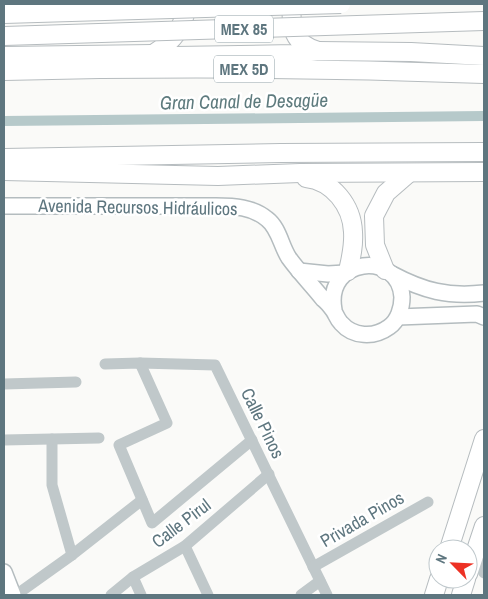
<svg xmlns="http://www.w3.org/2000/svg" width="488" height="599" viewBox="0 0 488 599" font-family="'Archivo Narrow',sans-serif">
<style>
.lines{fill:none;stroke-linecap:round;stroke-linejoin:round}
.canal{stroke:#b6c9ca;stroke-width:10}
.major-casing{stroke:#b4bcbf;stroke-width:18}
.highway-casing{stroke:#b6bcbf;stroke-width:20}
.minor{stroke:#c0c8ca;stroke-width:11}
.major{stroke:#fff;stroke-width:15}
.highway{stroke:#fff;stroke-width:18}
.highway-bridge-casing{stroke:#b6bcbf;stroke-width:20;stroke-linecap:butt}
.highway-bridge{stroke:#fff;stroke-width:18}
.labels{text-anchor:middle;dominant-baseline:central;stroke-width:5;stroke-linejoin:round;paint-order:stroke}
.shield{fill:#fff;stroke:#8e9fa5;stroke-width:1}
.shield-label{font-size:16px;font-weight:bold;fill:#5e767f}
.street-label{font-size:18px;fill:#5e767f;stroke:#fff}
.water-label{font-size:19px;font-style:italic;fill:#5e7b7e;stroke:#fff}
</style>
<rect width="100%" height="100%" fill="#fafaf8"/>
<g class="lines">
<path class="canal" d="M4,121l480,-5"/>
<defs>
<g id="major">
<path d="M4,206h212c18,0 37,1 51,13 12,9 14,27 22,39 10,14 23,27 34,41 4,3 7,7 10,11 3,4 4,9 8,13 12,14 33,15 48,4 9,-6 13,-19 13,-30 -3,-47 -78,-40 -68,13"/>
<path d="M299,271l29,3 17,-1"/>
<path d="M392,274c32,17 56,23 92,19"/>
<path d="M398,317l79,-3 7,3"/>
<path d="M4,572l9,23"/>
</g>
<g id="highway">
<path d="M292,4c-2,23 1,40 26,47"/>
<path d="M153,54c22,-14 29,-25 35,-50"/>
<path d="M4,56l149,-2 22,2 119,-2 24,-3 93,1 73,4"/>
<path d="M4,71c160,-4 320,-3 480,3"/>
<path d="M4,158l277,-5 203,-1"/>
<path d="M4,171l214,5 82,-3 184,-1"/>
<path d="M306,178c27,3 46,28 47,54 1,14 -2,26 -5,39"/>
<path d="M385,270l-10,-25 -1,-29 12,-23 23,-20"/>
<path d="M449,549l35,-110"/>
<path d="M468,574l16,-48"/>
<path d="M434,595l5,-16"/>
<path d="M461,595l5,-16"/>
</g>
</defs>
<use href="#major" class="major-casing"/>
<use href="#highway" class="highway-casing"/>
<g class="minor">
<path d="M140,363l27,60 -48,22 33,78 100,-83"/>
<path d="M105,364l35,-1 75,2 112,230"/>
<path d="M4,384l72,-2"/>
<path d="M52,439v46l20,70"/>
<path d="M4,440l95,-2"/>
<path d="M185,546l23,49"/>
<path d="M474,556l10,17"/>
<path d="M313,567l115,-65"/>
<path d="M133,577l8,18"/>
<path d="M16,595l56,-40 70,-55"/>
<path d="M111,595l22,-18 52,-31 84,-72"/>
<path d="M301,595l19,-14"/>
</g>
<use href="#major" class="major"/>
<use href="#highway" class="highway"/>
<defs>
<g id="highway-bridge">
<path d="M4,14l337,-10"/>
<path d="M4,36l480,-15"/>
</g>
</defs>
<use href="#highway-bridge" class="highway-bridge-casing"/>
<use href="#highway-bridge" class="highway-bridge"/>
</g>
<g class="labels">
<g class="shield">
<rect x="215" y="15.5" width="58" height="27" rx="4"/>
<rect x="214" y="55.5" width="60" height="27" rx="4"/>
</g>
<g class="shield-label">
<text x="244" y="29">MEX 85</text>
<text x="244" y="69">MEX 5D</text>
</g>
<g class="street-label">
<text transform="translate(138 207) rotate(1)">Avenida Recursos Hidráulicos</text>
<text transform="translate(263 423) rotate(64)">Calle Pinos</text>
<text transform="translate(362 519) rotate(-30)">Privada Pinos</text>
<text transform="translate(181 523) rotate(-37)">Calle Pirul</text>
</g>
<g class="water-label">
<text transform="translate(244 101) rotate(-1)">Gran Canal de Desagüe</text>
</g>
</g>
<rect width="488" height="599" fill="none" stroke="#5e767f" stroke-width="10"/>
<g transform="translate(453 564) rotate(294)"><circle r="24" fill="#ffffff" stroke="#bfc8cc"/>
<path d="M0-4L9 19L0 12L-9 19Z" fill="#ed3124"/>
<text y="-8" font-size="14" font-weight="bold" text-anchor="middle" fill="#5e767f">N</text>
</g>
</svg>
